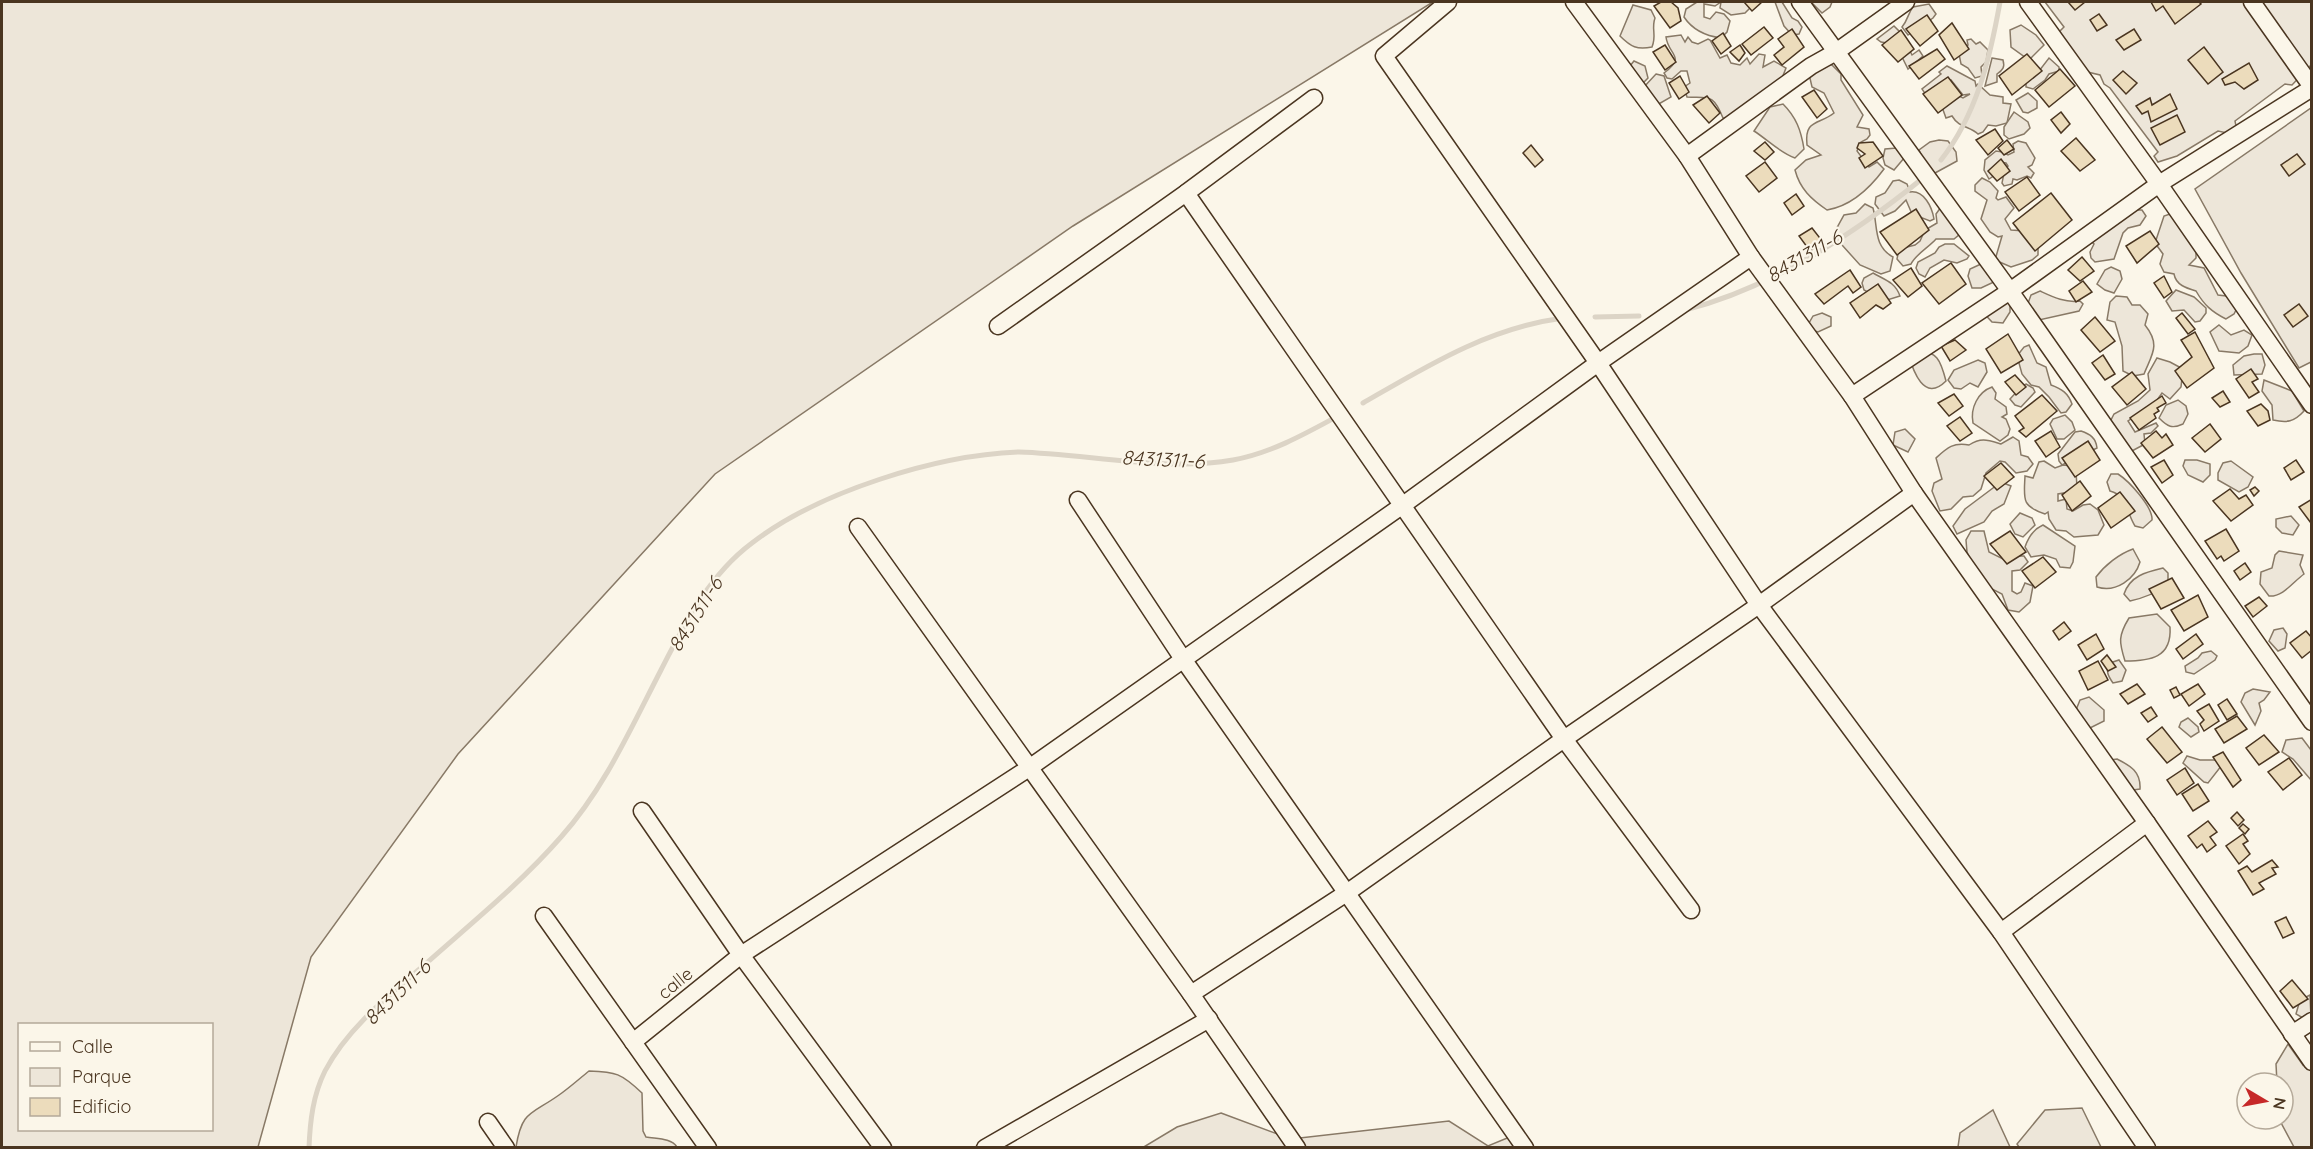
<svg xmlns="http://www.w3.org/2000/svg" width="2313" height="1149" viewBox="0 0 2313 1149" font-family="Quicksand,sans-serif">
<style>
.green{fill:#ede6d9;stroke:#887966;stroke-width:1.5;fill-rule:evenodd}
.lines{fill:none;stroke-linecap:round;stroke-linejoin:round}
.stream{stroke:#dcd4c6;stroke-width:5}
.building{fill:#ecdcbc;stroke:#4a3520;stroke-width:1.5}
.minor-casing{stroke:#4a3520;stroke-width:19}
.minor{stroke:#fbf6e9;stroke-width:16}
.labels{text-anchor:middle;dominant-baseline:central;stroke-width:4.5;stroke-linejoin:round;paint-order:stroke}
.street-label{font-size:18px;fill:#4a3520;stroke:#fbf6e9}
.water-label{font-size:20px;font-style:italic;fill:#4a3520;stroke:#fbf6e9}
</style>
<rect width="100%" height="100%" fill="#fbf6e9"/>
<g class="green">
<path d="M2,2h1431l-360,224 -358,248 -257,280 -147,203 -53,190 -256,1zM212,1024v106h-192v-106z"/>
<path d="M1697,2h51l3,5 -6,6 -14,2 -11,-7 1,-6 -6,4 -11,-2v13l6,2 6,-7 8,2 6,7 -3,11 -6,6c-15,-2 -29,-9 -37,-21l2,-8z"/>
<path d="M1775,2h7l10,16 6,3 4,6 -3,7 -7,1 -8,-9z"/>
<path d="M1811,2h21l-2,5 -8,6z"/>
<path d="M2045,2h266v63l-19,20 -7,-1 -50,37 1,5 -9,7 -9,-2 -41,25 -19,6 -4,-6 4,-4 -48,-64 -6,-4 -4,-9 -25,-6 -17,-36 6,-6z"/>
<path d="M1929,4l7,10 -3,4 -25,17 -6,-8c6,-7 6,-14 11,-20z"/>
<path d="M1633,5l18,5 4,8c-4,11 2,17 -3,29 -15,3 -21,0 -32,-11z"/>
<path d="M2021,25l15,10 8,10 -15,15 -18,-13 -1,-17z"/>
<path d="M1894,26l6,6 -13,11 -6,-1 -4,-3z"/>
<path d="M1681,35l4,7 3,-5 4,5 6,2 10,-5 2,1 10,18 7,-3 4,8 9,2 7,-7 3,6 9,-10 6,1 -2,12 11,-6 12,7 -4,10 -46,40h-13c-10,-25 -14,-20 -36,-21l-3,-10 6,-4 -3,-12h-6l-9,8 -5,-1 -3,-5c23,-17 4,-18 2,-36z"/>
<path d="M1971,39l5,5 4,-2 8,8 -2,12 -5,5 1,9 -7,2 -7,-10 -7,-4 -2,-10 7,-5 2,-4 -1,-5z"/>
<path d="M1919,50l4,6 -15,13 -6,-12 8,-6 2,4z"/>
<path d="M1992,58l11,2c2,7 0,10 -6,14v8l-12,4z"/>
<path d="M2049,58l10,9v4l-10,3 -4,6 -12,9 -7,-2v-5l10,-7z"/>
<path d="M1634,61l11,5 3,12 -8,8 -20,-8z"/>
<path d="M1820,63l12,2 9,9v6l22,35 -6,12 12,2 1,6 -3,4 -6,3 -4,9 12,16 8,-5 7,7c-14,19 -33,37 -57,41 -16,-11 -27,-21 -32,-40l11,-10 15,-5 -14,-10c-3,-26 12,-20 27,-32l-10,-20 -12,-6 -3,-13z"/>
<path d="M1947,66l28,15 1,5 2,-2 12,11 13,2v6l8,1 -4,19 -11,3 -8,-1 -5,7 -5,2c-8,-8 -19,-6 -26,-18l-6,2 -4,-11 15,-12 6,3 7,-4 -7,1 -12,-15 -25,15 -4,-6 19,-15 -2,-2z"/>
<path d="M1656,74l8,2 7,21 -14,8 -14,-17z"/>
<path d="M2028,93l9,8v7l-9,5 -5,-1 -7,-12z"/>
<path d="M1783,104c13,13 18,26 21,45l-9,9c-16,-6 -27,-18 -41,-27l16,-24z"/>
<path d="M2311,108v254l-12,6 -58,-95 -46,-84z"/>
<path d="M2014,112l14,10 2,6 -6,6 -15,5 -5,-4v-8z"/>
<path d="M1939,140l9,1 8,11 1,9 -22,12 -9,-7 -7,-16 11,-8z"/>
<path d="M2018,141l8,2 9,15 -3,7 -4,2 6,6 -3,5 -4,-2 -10,4 -4,-1 -1,5 -8,2 -2,-3 3,-15 3,-2 -2,-3 -6,-1 -5,13 -6,4 -5,-9 1,-10 11,-9 7,1 5,3 6,-3 -1,-8z"/>
<path d="M1897,148l8,9 -11,13 -9,-5 -2,-7 2,-9z"/>
<path d="M1982,178l8,4 8,9 -2,7 2,2 8,-3 8,11 -9,11 6,11 15,1 12,13v11l-6,5 -21,7 -16,-7 7,-24 -4,1 -8,-5 -9,-13 6,-19 -12,-9v-6z"/>
<path d="M1899,180l8,4 3,8c14,-2 22,15 24,27l-4,2 -18,-7 -6,-14 -11,11 -11,5 -9,-12 1,-7 9,-4 8,-12z"/>
<path d="M1865,204l8,4c5,18 0,38 20,49l-3,14 -9,3 -21,-9 -27,-30 11,-20 12,-2z"/>
<path d="M1941,207l19,27 -6,5h-18c-8,9 -20,15 -25,25l-8,2 -6,-7 2,-10 16,-4 5,-4 5,-11 12,-7 -1,-9z"/>
<path d="M2134,210h8l4,6 -6,9 -12,3 -5,5 -9,26 -19,3 -4,-4 -1,-6 4,-8 -2,-2z"/>
<path d="M2176,212l20,33v13l-7,7 15,3 14,27 17,2 3,9 -4,8 -8,5c-14,-7 -22,-14 -30,-28 -10,-3 -20,-6 -22,-17l-10,-2 -4,-8 3,-10 -8,-11 9,-27z"/>
<path d="M1945,244h9l15,12 -2,3 -10,4 -13,-3 -14,8 -5,9 -6,-3 -3,-6 2,-6 17,-9 4,-6z"/>
<path d="M1981,264l15,17 -15,7h-9l-4,-12 2,-7z"/>
<path d="M2111,267l9,4 2,8 -8,14 -9,-3 -8,-6 8,-14z"/>
<path d="M1873,273c12,7 22,9 27,23l-16,5 -20,-11 -2,-7 2,-5z"/>
<path d="M2176,290l18,7 12,11v5l-6,8 -5,1 -11,-12 -12,1 -6,-10z"/>
<path d="M2040,291c13,6 25,12 40,10l3,3 -4,7 -40,9 -12,-14 4,-11z"/>
<path d="M1997,292l13,10v10l-7,11 -11,-1 -16,-17z"/>
<path d="M2116,296l11,1 5,8h8l8,9 -3,11c16,20 7,29 -1,49l-11,2 -10,-5 -1,-25 -7,-24 -8,-2 3,-18z"/>
<path d="M1822,313l9,4v9l-13,6 -6,-2 -3,-7 4,-7z"/>
<path d="M2219,325l12,10 13,-5 8,5 -4,11 -9,7 -20,-2 -9,-19z"/>
<path d="M2029,345l8,18 9,4 5,18c11,4 17,8 21,19l-6,8 -5,1 -12,-16 -10,-10 -8,-2 -9,-11 -5,-18 7,-9z"/>
<path d="M1915,347c23,7 25,11 31,34 -22,22 -33,-10 -38,-28z"/>
<path d="M2254,354h8l3,11 -3,9 -28,1 -1,-10 11,-9z"/>
<path d="M2157,358l13,4 13,7 -2,18 -11,12 -8,-6 -7,10 -27,18 7,11 21,-9 2,3 -7,7 -7,1 1,10 -15,8 -21,-28 5,-10 24,-13 12,-11 -2,-16z"/>
<path d="M1978,360l7,3 2,9 -9,15 -8,-4 -9,6 -7,-1 -6,-8 6,-10z"/>
<path d="M2264,380l28,11 12,20c-10,11 -17,12 -31,9l-1,-15 -10,-14z"/>
<path d="M2026,384l7,4 2,4 -14,15 -6,-2 -5,-6 12,-13z"/>
<path d="M1992,387l4,6 -1,6 11,8 1,7 -5,3 4,2 4,10 -2,6 -8,6 -27,-18c-3,-15 5,-31 19,-36z"/>
<path d="M2178,400l8,6 2,8 -5,10c-11,5 -15,3 -24,-6l7,-13z"/>
<path d="M2065,415l7,7 3,8 -11,9h-7l-7,-15 3,-5z"/>
<path d="M1905,429l10,10 -7,13 -15,-7 2,-13z"/>
<path d="M2081,431c9,3 15,7 16,17l-35,17 -3,-4 -1,-7 17,-22z"/>
<path d="M2013,437l6,4 2,14 7,2 5,7 -6,7 -11,2 -11,-11 -5,-1 -14,12 -5,16 -8,7 -10,1 -12,12 -11,2 -8,-20 2,-8 8,-4 -6,-21c11,-10 17,-16 33,-13 12,-8 19,-5 32,-1z"/>
<path d="M2185,460h12l13,4v11l-7,7 -15,-7 -5,-9z"/>
<path d="M2044,461l11,7 8,-3 9,1 4,6 1,15 -7,5 -12,2v7l8,-2 1,10 6,2 10,-6 7,-1 8,6 6,15 -6,10 -24,2 -8,-6 -10,-1 -7,-11 -1,-7 -3,2c-24,-8 -21,-15 -20,-38l8,2 6,-16z"/>
<path d="M2231,461l22,16 -5,10 -9,5 -21,-12v-7l5,-10z"/>
<path d="M2111,474h7c11,7 35,33 34,46l-9,8 -8,-2c-8,-12 -8,-31 -25,-35l-3,-9z"/>
<path d="M2001,482l10,4 -7,18 -12,7 -8,11 -27,12 -4,-8 12,-17z"/>
<path d="M2020,513l12,5 3,7 -12,12 -8,-3 -5,-10z"/>
<path d="M2291,516l8,9 -6,10 -11,-2 -6,-6v-8z"/>
<path d="M2043,525l32,21 -2,16 -3,6 -10,-1 -4,-8 -12,-4 -13,2 -6,-10c3,-9 9,-18 18,-22z"/>
<path d="M1971,531h13l5,21 16,8 10,-4h9l4,6 -8,8 -8,1v20l5,3 4,-2 4,-9 8,3 -3,16 -11,10 -11,-2 -6,-16 -14,-7 -16,-22 -5,-13 -1,-12z"/>
<path d="M2133,549l7,13c-5,17 -24,31 -43,25l-1,-10c9,-12 23,-23 37,-28z"/>
<path d="M2279,551l24,4 -3,10 4,9c-11,8 -21,23 -35,22l-9,-12 1,-12 11,-4 3,-13z"/>
<path d="M2163,568l5,5v12c-12,8 -24,13 -38,16l-6,-7c6,-18 22,-22 39,-26z"/>
<path d="M2157,614l13,13c2,31 -20,34 -45,34 -6,-19 -7,-25 4,-43z"/>
<path d="M2283,628l4,6 -2,14 -7,3 -9,-10 5,-11z"/>
<path d="M2211,651l6,5 -2,4 -21,14 -8,-2 -1,-6 13,-8 4,-5z"/>
<path d="M2119,660l7,10 -4,11 -9,2c-5,-7 -8,-13 -3,-20z"/>
<path d="M2253,689l17,3 -6,8 -5,3 2,8 -6,14 -14,-23 4,-9z"/>
<path d="M2089,697l15,13v11l-18,9 -10,-20 4,-10z"/>
<path d="M2188,718l10,9 1,5 -8,5 -12,-10 2,-5z"/>
<path d="M2302,738l9,12v30l-18,-21 -11,-7 4,-12z"/>
<path d="M2187,756l13,4h19l3,5 -14,18 -4,-1 -21,-19z"/>
<path d="M2117,759c14,7 24,13 23,30l-7,1 -23,-30z"/>
<path d="M2310,995l1,23h-8l-7,-4 4,-14z"/>
<path d="M2288,1044l15,21 8,-15v97h-17l-15,-28h4v-36h-6l-1,-19z"/>
<path d="M589,1071c27,1 32,2 53,22l1,38 3,6c11,2 25,1 31,10h-161c6,-37 15,-32 43,-52 10,-7 20,-16 30,-24z"/>
<path d="M2082,1108l19,39h-82l-2,-3 28,-34z"/>
<path d="M1993,1110l17,37h-52l2,-14z"/>
<path d="M1221,1113l70,26 158,-18 39,25 29,-12 10,14h-385l35,-21z"/>
</g>
<g class="lines">
<g class="stream">
<path d="M1941,160c36,-46 49,-102 59,-158"/>
<path d="M1685,310c87,-22 169,-76 238,-132"/>
<path d="M1595,317l44,-1"/>
<path d="M1363,403c64,-37 125,-75 200,-85"/>
<path d="M309,1148c1,-27 4,-53 16,-77 22,-42 62,-74 97,-104 47,-42 97,-82 139,-130 43,-48 70,-109 100,-167 24,-47 48,-95 91,-127 66,-51 184,-88 267,-91 68,2 148,20 214,8 38,-7 72,-26 105,-44"/>
</g>
</g>
<g class="building">
<path d="M1661,2h10l7,6 3,13 -11,7 -16,-22z"/>
<path d="M1744,2h18l-10,9z"/>
<path d="M2068,2h17l-10,8z"/>
<path d="M2151,2h48l2,2 -26,20 -12,-18 -7,5z"/>
<path d="M2099,14l8,11 -10,6 -7,-11z"/>
<path d="M1927,15l11,16 -18,15 -14,-17z"/>
<path d="M1952,23l17,26 -15,11 -15,-25z"/>
<path d="M1764,27l9,11 -22,17 -9,-11z"/>
<path d="M1792,29l12,18 -22,18 -8,-10 10,-8 -6,-8z"/>
<path d="M2134,29l7,11 -17,10 -8,-10z"/>
<path d="M1901,30l13,19 -16,13 -16,-17z"/>
<path d="M1723,33l8,13 -10,8 -9,-13z"/>
<path d="M1665,45l11,17 -11,8 -12,-18z"/>
<path d="M1740,45l5,8 -6,8 -9,-9z"/>
<path d="M2204,47l19,25 -15,12 -20,-24z"/>
<path d="M1937,49l8,10 -26,20 -10,-13z"/>
<path d="M2027,54l15,17 -30,24 -13,-19z"/>
<path d="M2249,63l9,17 -14,9 -9,-7 -10,3 -3,-6z"/>
<path d="M2060,69l15,17 -26,21 -14,-17z"/>
<path d="M2123,71l14,12 -11,11 -13,-14z"/>
<path d="M1680,76l9,16 -10,7 -10,-16z"/>
<path d="M1948,77l14,18 -24,18 -15,-19z"/>
<path d="M1814,90l13,19 -10,9 -15,-21z"/>
<path d="M2170,94l7,15 -26,13 -3,-11 -6,3 -6,-8 14,-8 2,7z"/>
<path d="M1707,96l13,17 -11,10 -16,-18z"/>
<path d="M2061,112l9,12 -9,9 -10,-13z"/>
<path d="M2177,115l8,17 -25,13 -9,-17z"/>
<path d="M1995,129l8,12 -15,14 -12,-15z"/>
<path d="M2076,138l19,22 -15,11 -19,-20z"/>
<path d="M2007,140l7,9 -10,6 -6,-7z"/>
<path d="M1765,142l9,10 -9,8 -11,-9z"/>
<path d="M1873,142l10,14 -18,12 -6,-10 6,-4 -8,-6 2,-5z"/>
<path d="M1531,145l12,15 -8,7 -12,-14z"/>
<path d="M2297,154l8,10 -16,12 -8,-11z"/>
<path d="M2001,159l9,12 -13,10 -9,-10z"/>
<path d="M1765,162l12,16 -18,14 -13,-16z"/>
<path d="M2027,177l13,18 -21,16 -14,-19z"/>
<path d="M2051,193l21,27 -37,31 -22,-28z"/>
<path d="M1796,194l8,12 -12,9 -8,-12z"/>
<path d="M1916,209l13,21 -32,25 -17,-23z"/>
<path d="M1812,228l11,14 -13,9 -11,-15z"/>
<path d="M2150,231l9,13 -22,19 -11,-17z"/>
<path d="M2082,257l12,14 -14,10 -12,-11z"/>
<path d="M1951,263l15,21 -27,20 -17,-21z"/>
<path d="M1911,268l11,18 -14,11 -15,-17z"/>
<path d="M1850,270l11,17 -8,6 -5,-7 -24,18 -9,-10z"/>
<path d="M2164,276l8,16 -8,6 -10,-15z"/>
<path d="M2083,281l9,11 -16,10 -7,-11z"/>
<path d="M1878,284l13,19 -8,6 -7,-4 -16,13 -10,-15z"/>
<path d="M2299,304l9,12 -15,11 -9,-12z"/>
<path d="M2182,313l13,16 -7,5 -12,-16z"/>
<path d="M2095,317l20,24 -15,11 -19,-22z"/>
<path d="M2195,332l19,36 -27,20 -12,-17 17,-14 -11,-17z"/>
<path d="M2008,334l15,26 -22,13 -15,-24z"/>
<path d="M1955,340l11,10 -16,11 -9,-15z"/>
<path d="M2103,355l12,19 -10,6 -13,-17z"/>
<path d="M2251,369l7,10 -6,3 7,10 -10,6 -13,-19z"/>
<path d="M2132,372l14,17 -19,16 -15,-18z"/>
<path d="M2015,375l11,12 -10,8 -11,-13z"/>
<path d="M2223,391l7,11 -10,5 -8,-9z"/>
<path d="M1954,394l9,12 -14,10 -11,-13z"/>
<path d="M2042,395l15,16 -31,26 -7,-6 5,-3 -9,-12z"/>
<path d="M2162,396l4,7 -9,5 2,3 -5,3 2,4 -17,12 -9,-12z"/>
<path d="M2261,404l7,7 2,9 -12,6 -11,-15z"/>
<path d="M1960,417l12,16 -12,8 -13,-15z"/>
<path d="M2210,424l11,15 -16,13 -13,-14z"/>
<path d="M2051,431l9,16 -14,10 -11,-16z"/>
<path d="M2156,431l6,7 4,-4 7,11 -20,13 -12,-15z"/>
<path d="M2088,441l12,19 -25,17 -13,-19z"/>
<path d="M2164,460l9,15 -11,8 -11,-16z"/>
<path d="M2296,460l8,12 -13,8 -7,-12z"/>
<path d="M2001,463l13,14 -17,13 -13,-14z"/>
<path d="M2080,481l11,15 -19,15 -10,-16z"/>
<path d="M2255,487l4,4 -5,5 -4,-6z"/>
<path d="M2230,489l9,10 7,-4 7,10 -22,16 -18,-20z"/>
<path d="M2120,492l15,19 -24,17 -13,-20z"/>
<path d="M2312,499v23l-1,1 -12,-16z"/>
<path d="M2226,529l13,22 -15,10 -3,-5 -4,3 -12,-18z"/>
<path d="M2010,531l16,21 -19,12 -17,-20z"/>
<path d="M2043,557l13,15 -21,16 -13,-17z"/>
<path d="M2245,563l6,9 -11,8 -6,-9z"/>
<path d="M2172,578l12,20 -23,11 -12,-20z"/>
<path d="M2198,595l10,22 -24,14 -13,-21z"/>
<path d="M2259,597l8,9 -14,11 -8,-11z"/>
<path d="M2064,622l7,9 -12,9 -6,-9z"/>
<path d="M2306,631l6,7v12l-10,8 -12,-15z"/>
<path d="M2096,634l8,15 -17,11 -9,-15z"/>
<path d="M2196,634l7,10 -20,15 -7,-10z"/>
<path d="M2107,655l9,12 -8,4 -7,-10z"/>
<path d="M2098,661l10,19 -20,10 -9,-19z"/>
<path d="M2137,684l8,10 -17,10 -8,-10z"/>
<path d="M2198,684l7,10 -16,12 -8,-12z"/>
<path d="M2176,687l4,8 -6,3 -4,-8z"/>
<path d="M2227,699l10,15 -10,6 -9,-15z"/>
<path d="M2209,704l10,17 -15,10 -4,-7 4,-4 -7,-9z"/>
<path d="M2151,707l6,9 -9,6 -7,-9z"/>
<path d="M2237,716l10,13 -23,14 -9,-14z"/>
<path d="M2162,727l20,25 -15,11 -20,-24z"/>
<path d="M2264,735l15,17 -20,13 -13,-17z"/>
<path d="M2223,752l18,28 -8,7 -20,-30z"/>
<path d="M2289,758l13,17 -19,15 -15,-18z"/>
<path d="M2185,768l9,15 -17,12 -10,-15z"/>
<path d="M2198,784l11,17 -16,10 -11,-17z"/>
<path d="M2237,812l7,8 -6,6 -7,-8z"/>
<path d="M2208,821l9,11 -7,5 6,8 -9,7 -5,-8 -5,4 -9,-12z"/>
<path d="M2243,824l6,5 -4,5 -6,-6z"/>
<path d="M2243,834l5,7 -5,3 7,10 -11,10 -13,-18z"/>
<path d="M2272,860l6,7 -6,1 4,6 -17,9 5,6 -11,6 -15,-24 9,-5 5,6z"/>
<path d="M2286,917l8,16 -11,5 -8,-16z"/>
<path d="M2292,980l16,19 -15,9 -13,-17z"/>
</g>
<g class="lines">
<defs>
<g id="minor">
<path d="M1448,2l-64,54 214,307 161,242 242,327 146,216"/>
<path d="M1800,2l210,289 302,431"/>
<path d="M2028,2l131,182 153,221"/>
<path d="M2252,2l60,85"/>
<path d="M2312,88l-153,96 -149,107 -158,105 62,97 233,330 165,239"/>
<path d="M1687,156l124,-90 25,-14 70,-50"/>
<path d="M1186,193l378,546 127,171"/>
<path d="M1751,257l101,139"/>
<path d="M998,326l188,-133 128,-95"/>
<path d="M1078,500l105,159 342,489"/>
<path d="M858,527l333,467 106,154"/>
<path d="M642,811l99,144 142,193"/>
<path d="M544,916l164,232"/>
<path d="M2001,932l146,-109"/>
<path d="M1191,994l157,-102 216,-153 195,-134 155,-112"/>
<path d="M2292,1034l20,-13"/>
<path d="M633,1042l108,-87 288,-187 374,-263 195,-142 153,-106 -64,-101 -113,-154"/>
<path d="M488,1122l18,26"/>
<path d="M985,1148l224,-129"/>
</g>
</defs>
<use href="#minor" class="minor-casing"/>
<use href="#minor" class="minor"/>
</g>
<g class="labels">
<g class="street-label">
<text transform="translate(675 983) rotate(-39)">calle</text>
</g>
<g class="water-label">
<text transform="translate(1804 256) rotate(-30)">8431311-6</text>
<text transform="translate(1163 459) rotate(3)">8431311-6</text>
<text transform="translate(695 614) rotate(-58)">8431311-6</text>
<text transform="translate(397 992) rotate(-44)">8431311-6</text>
</g>
</g>
<rect width="2313" height="1149" fill="none" stroke="#4a3520" stroke-width="6"/>
<rect x="18" y="1023" width="195" height="108" fill="#fbf6e9" stroke="#b4a999" stroke-width="1.5"/>
<rect x="30" y="1042" width="30" height="9" fill="#fbf6e9" stroke="#b4a999" stroke-width="1.5"/>
<text x="72" y="1053" font-size="18" fill="#4a3520">Calle</text>
<rect x="30" y="1068" width="30" height="18" fill="#ede6d9" stroke="#b4a999" stroke-width="1.5"/>
<text x="72" y="1083" font-size="18" fill="#4a3520">Parque</text>
<rect x="30" y="1098" width="30" height="18" fill="#ecdcbc" stroke="#b4a999" stroke-width="1.5"/>
<text x="72" y="1113" font-size="18" fill="#4a3520">Edificio</text>
<g transform="translate(2265 1101) rotate(100)"><circle r="28" fill="#fbf6e9" stroke="#b4a999" stroke-width="1.5"/>
<path d="M0-4.5L10 22L0 15L-10 22Z" fill="#c62828"/>
<text y="-9" font-size="16" font-weight="bold" text-anchor="middle" fill="#4a3520">N</text>
</g>
</svg>
